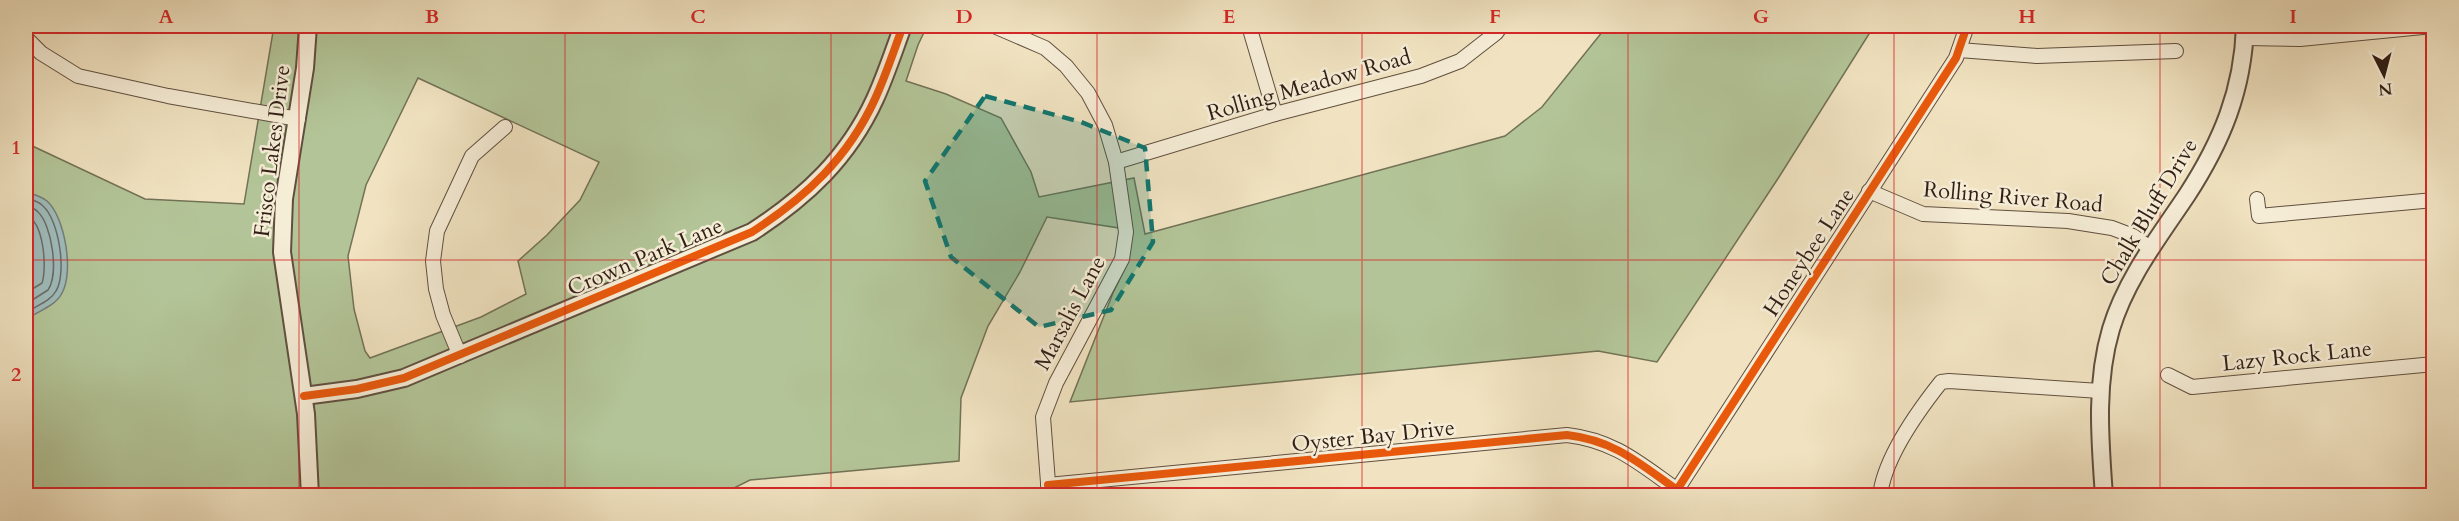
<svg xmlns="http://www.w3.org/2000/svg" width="2459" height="521" viewBox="0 0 2459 521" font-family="Cardo,serif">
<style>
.green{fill:#b3c598;stroke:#727256;stroke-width:1.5;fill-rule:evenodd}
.water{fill:#9fbcbc;stroke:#737d79;stroke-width:1.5}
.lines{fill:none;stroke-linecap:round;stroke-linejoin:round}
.shore{stroke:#686d68;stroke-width:1.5}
.stream{stroke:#737d79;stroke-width:4}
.minor-casing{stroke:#604f3f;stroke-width:16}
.tertiary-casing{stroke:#604f3f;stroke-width:20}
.minor{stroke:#f6edd7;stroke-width:14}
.tertiary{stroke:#f6edd7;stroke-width:16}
.cycleway-casing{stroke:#f6edd7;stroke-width:11}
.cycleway{stroke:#e8590c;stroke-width:8}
.marked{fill:#0f766e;fill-opacity:0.2;stroke:#0f766e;stroke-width:4.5;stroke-dasharray:12 8;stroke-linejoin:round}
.grid{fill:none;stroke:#d62828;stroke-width:1.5;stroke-opacity:0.55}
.labels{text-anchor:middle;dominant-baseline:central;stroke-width:5;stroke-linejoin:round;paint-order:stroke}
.street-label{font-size:22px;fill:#301e14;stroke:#f6edd7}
.neatline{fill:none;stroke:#d62828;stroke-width:2}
.grid-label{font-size:20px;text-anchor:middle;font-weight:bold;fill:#d62828}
</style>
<rect width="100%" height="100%" fill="#f1e3c1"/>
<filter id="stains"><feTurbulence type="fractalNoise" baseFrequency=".00333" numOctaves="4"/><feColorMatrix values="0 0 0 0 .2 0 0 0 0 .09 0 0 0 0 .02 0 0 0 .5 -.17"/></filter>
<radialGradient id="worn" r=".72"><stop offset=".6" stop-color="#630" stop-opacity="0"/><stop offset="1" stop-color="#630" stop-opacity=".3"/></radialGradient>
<path class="green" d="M274,26h653l-9,19 -12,36 40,13 55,24 30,54 8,25 95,-19 11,56 360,-98 37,-29 65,-81h267l-95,151 -122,185 -59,-11 -528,51 43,-109 15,-31 4,-32 -85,-13 -27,55 -32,54 -27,72 -2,63 -209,19 -32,16h-692v-353l119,56 99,5zM418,78l181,84 -19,38 -33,35 -29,26 8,33 -45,23 -111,41 -5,-7 -11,-42 -6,-53 18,-71z"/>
<g class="water">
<path d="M26,192c7,2 15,4 21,9 18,16 27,71 15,92 -7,14 -25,18 -36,27z"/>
<path d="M26,445l7,30 -1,20h-6z"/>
</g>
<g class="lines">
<g class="shore">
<path d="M26,198c6,2 12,3 17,8 16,14 24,67 13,85 -6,11 -21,15 -30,22"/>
<path d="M26,206c4,2 9,2 12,6 14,13 21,62 10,78l-22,14"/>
<path d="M26,216c18,5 21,52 16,67l-16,10"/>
</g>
<path class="stream" d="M358,32l2,-6"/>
<defs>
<g id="minor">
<path d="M994,26l51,22 21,18 22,27 17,32 11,37 10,70 -4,27 -66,124 -13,34 6,79"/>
<path d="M1249,26l26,88"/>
<path d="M26,38l15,15 37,23 90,20 130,23"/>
<path d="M2245,38l55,1 133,-13"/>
<path d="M1959,50l78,6 139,-5"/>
<path d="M1116,162l159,-48 146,-38 39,-15 36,-28 5,-7"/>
<path d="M1869,191l54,23 145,7 44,7 21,8 17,12"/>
<path d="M2257,199l2,17 175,-16"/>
<path d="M460,356l-17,-41 -7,-26 -3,-28 4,-30 35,-75 33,-29"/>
<path d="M2168,375l24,12 242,-23"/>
<path d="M1048,485l519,-50c52,6 77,33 119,61"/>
<path d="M1673,496l283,-438 11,-32"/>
<path d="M1880,496c4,-38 38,-85 61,-114l8,-1 151,10"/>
</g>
<g id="tertiary">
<path d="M308,26l-3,42 -21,131 -2,53 24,162 4,82"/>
<path d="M304,396l53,-7 47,-11 348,-146c54,-35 96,-74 123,-133 11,-24 19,-49 28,-73"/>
<path d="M2104,496c-4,-56 -9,-113 7,-167 15,-50 48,-92 76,-134 35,-54 56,-105 58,-169"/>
</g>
</defs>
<use href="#minor" class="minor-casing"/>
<use href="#tertiary" class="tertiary-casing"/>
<use href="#minor" class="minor"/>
<use href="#tertiary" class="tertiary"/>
<defs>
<g id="cycleway">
<path d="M304,396l53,-7 47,-11 348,-146c54,-35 96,-74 123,-133 11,-24 19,-49 28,-73"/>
<path d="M1048,485l519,-50c52,6 77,33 119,61"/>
<path d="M1673,496l283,-438 11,-32"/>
</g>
</defs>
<use href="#cycleway" class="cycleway-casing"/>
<use href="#cycleway" class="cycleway"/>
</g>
<path class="marked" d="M985,96l96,26 64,26 8,94 -42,68 -72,17 -88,-70 -26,-76z"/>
<path class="grid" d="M299,26v470M565,26v470M831,26v470M1097,26v470M1362,26v470M1628,26v470M1894,26v470M2160,26v470M26,260h2408"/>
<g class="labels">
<g class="street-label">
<text transform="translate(1309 85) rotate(-16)">Rolling Meadow Road</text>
<text transform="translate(272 151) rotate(-83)">Frisco Lakes Drive</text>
<text transform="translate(2013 197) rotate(5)">Rolling River Road</text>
<text transform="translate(2149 212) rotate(-59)">Chalk Bluff Drive</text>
<text transform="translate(1809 252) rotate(-57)">Honeybee Lane</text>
<text transform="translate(645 257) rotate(-23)">Crown Park Lane</text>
<text transform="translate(1070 313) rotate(-62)">Marsalis Lane</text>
<text transform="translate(2297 356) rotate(-6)">Lazy Rock Lane</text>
<text transform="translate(1373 436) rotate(-6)">Oyster Bay Drive</text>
</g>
</g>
<rect width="2459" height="521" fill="none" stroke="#f1e3c1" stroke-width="66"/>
<g transform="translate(2384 75) rotate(174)" stroke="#f6edd7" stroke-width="4.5" paint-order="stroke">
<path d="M0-4.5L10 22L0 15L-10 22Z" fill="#301e14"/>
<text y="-9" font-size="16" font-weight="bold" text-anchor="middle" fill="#301e14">N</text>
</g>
<rect x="33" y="33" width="2393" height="455" class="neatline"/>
<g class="grid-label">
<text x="166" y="23">A</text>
<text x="432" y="23">B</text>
<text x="698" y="23">C</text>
<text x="964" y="23">D</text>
<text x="1229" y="23">E</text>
<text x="1495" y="23">F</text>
<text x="1761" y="23">G</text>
<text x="2027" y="23">H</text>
<text x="2293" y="23">I</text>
<text x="16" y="154">1</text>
<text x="16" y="381">2</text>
</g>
<rect width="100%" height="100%" filter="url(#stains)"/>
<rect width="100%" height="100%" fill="url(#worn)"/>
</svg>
